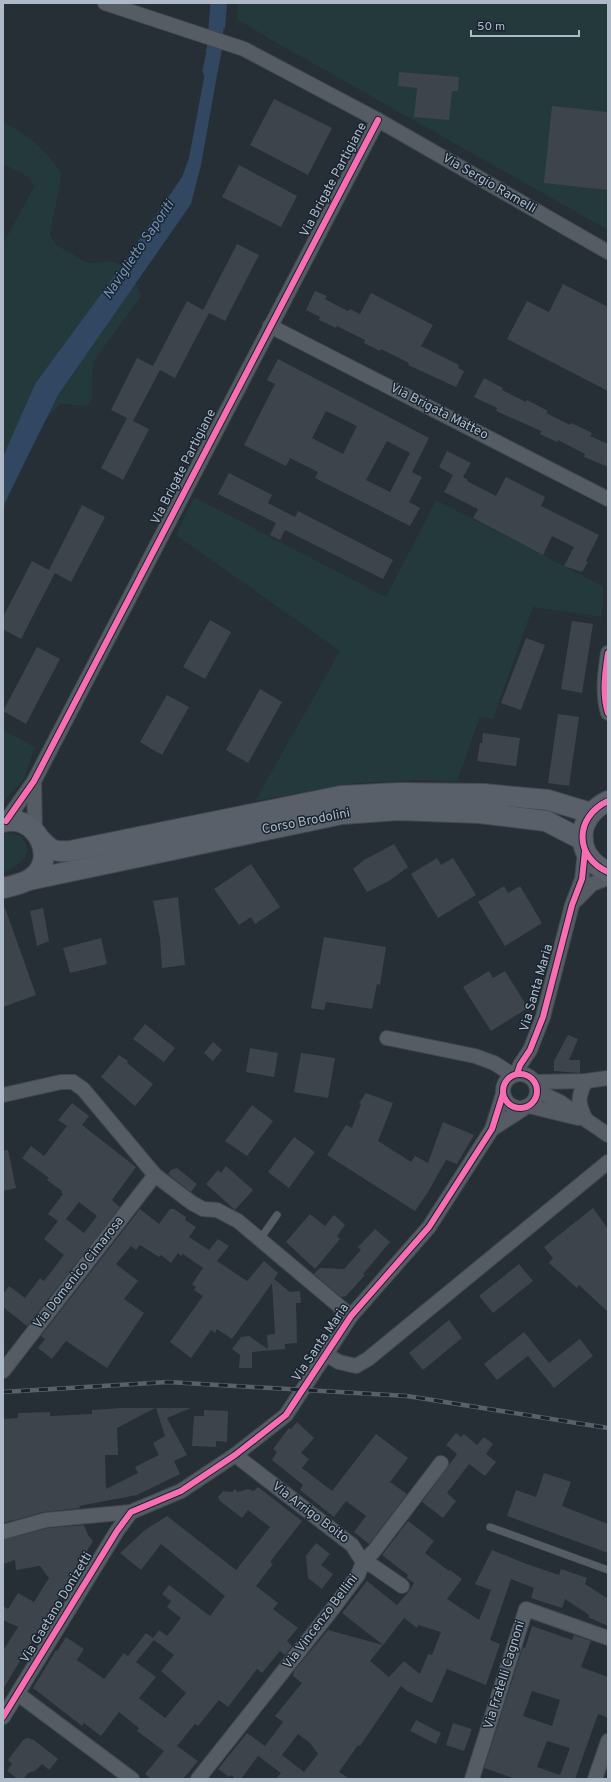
<svg xmlns="http://www.w3.org/2000/svg" width="611" height="1782" viewBox="0 0 611 1782" font-family="Overpass,sans-serif">
<style>
.green{fill:#23393c}
.water{fill:#314762}
.lines{fill:none;stroke-linecap:round;stroke-linejoin:round}
.canal{stroke:#314762;stroke-width:15}
.building{fill:#3e444c;fill-rule:evenodd}
.service-casing{stroke:#43484e;stroke-width:8}
.minor-casing{stroke:#43484e;stroke-width:16}
.secondary-casing{stroke:#43484e;stroke-width:22}
.service{stroke:#565c64;stroke-width:7}
.minor{stroke:#565c64;stroke-width:14}
.secondary{stroke:#5a6069;stroke-width:20}
.rail-casing{stroke:#5a6068;stroke-width:4.5}
.rail{stroke:#192431;stroke-width:3;stroke-dasharray:9;stroke-linecap:butt}
.cycleway-casing{stroke:#192431;stroke-width:8}
.cycleway{stroke:#f96db3;stroke-width:6}
.labels{text-anchor:middle;dominant-baseline:central;stroke-width:3;stroke-linejoin:round;paint-order:stroke}
.street-label{font-size:13px;fill:#afbac8;stroke:#192431}
.water-label{font-size:14px;font-style:italic;fill:#7492b3;stroke:#192431}
</style>
<rect width="100%" height="100%" fill="#262e36"/>
<g class="green">
<path d="M238,3h370v227l-340,-192 -31,-19z"/>
<path d="M3,122c27,13 42,28 59,52l-12,61c7,13 8,11 20,17 5,3 10,9 16,10 9,3 18,-2 27,0 15,3 24,21 28,34l-48,66 -1,37 -5,7 -27,-2 -19,21 -38,86v-267l31,-57 -4,-9 -27,-14z"/>
<path d="M194,497l192,100 50,-97 167,86 -1,31 -69,-10 -40,112 -13,-2 -23,65 -29,-2 -72,3 -101,18 85,-150 -164,-116z"/>
<path d="M3,730l32,17 -11,32 -21,23z"/>
<path d="M8,833l13,3c16,21 -2,27 -18,37v-38z"/>
</g>
<g class="water">
<path d="M211,3h16l-2,26 -15,-5z"/>
<path d="M206,49l15,4 -20,112 -10,39 -133,191 -55,111v-49l32,-73 83,-113 64,-94 7,-19 17,-91z"/>
</g>
<g class="lines">
<path class="canal" d="M210,71l4,-19 4,-49"/>
</g>
<g class="building">
<path d="M399,72l60,5 -1,14h-6l-3,29 -35,-3 3,-29 -19,-2z"/>
<path d="M274,99l58,29 -24,47 -58,-30z"/>
<path d="M552,106l56,6v78l-64,-7z"/>
<path d="M239,165l58,31 -16,31 -59,-30z"/>
<path d="M237,244l22,11 -34,66 -16,-8 -34,65 -15,-8 -27,51 -22,-11 26,-52 16,8 34,-65 16,9z"/>
<path d="M563,284l45,23v84l-101,-52 20,-38 22,11z"/>
<path d="M315,291l12,5 -2,3 11,6 12,6 2,-2 10,5 11,-21 62,32 -12,21 38,19 -1,3 6,3 -8,16 -48,-22 1,-2 -28,-14 -1,2 -16,-8 1,-3 -28,-14 -1,2 -17,-8 1,-3 -14,-7z"/>
<path d="M278,359l151,79 -17,34 10,5 -13,25 11,6 -10,18 -95,-48 3,-6 -28,-14 -4,8 -42,-21 31,-61 -8,-4zM326,411l31,15 -14,28 -31,-16zM387,441l23,12 -20,39 -24,-12z"/>
<path d="M484,378l19,10 -1,2 24,12 1,-2 21,11 -2,2 24,12 1,-2 11,5 10,5 -2,3 18,8v23l-24,-10 1,-3 -27,-14 -1,2 -17,-8 1,-3 -45,-20 1,-3 -23,-11z"/>
<path d="M127,418l22,11 -26,51 -22,-12z"/>
<path d="M447,451l24,12 -8,14 5,3 -1,1 29,15 10,-19 39,20 -4,9 58,29 -13,26 2,1 -6,10 -18,-6 10,-19 -22,-11 -9,19 -70,-37 5,-9 -34,-17 9,-17 -14,-8z"/>
<path d="M229,473l43,22 -4,8 27,14 3,-6 95,49 -10,19 -98,-49 -5,10 -10,-5 6,-12 -58,-29z"/>
<path d="M82,505l23,12 -34,65 -16,-9 -34,66 -18,-10v-12l29,-56 17,9z"/>
<path d="M210,620l21,12 -26,47 -22,-12z"/>
<path d="M572,621l21,3 -11,69 -21,-4z"/>
<path d="M526,638l19,7 -24,65 -20,-7z"/>
<path d="M37,647l23,12 -34,65 -23,-13z"/>
<path d="M260,689l22,13 -34,61 -22,-13z"/>
<path d="M167,695l22,12 -27,48 -22,-13z"/>
<path d="M558,714l21,3 -10,69 -21,-3z"/>
<path d="M483,733l37,5 -4,28 -39,-5 3,-18h2z"/>
<path d="M394,844l14,23 -19,14 -22,11 -14,-23 11,-9z"/>
<path d="M437,858l4,7 12,-7 23,37 -38,23 -27,-44z"/>
<path d="M251,864l29,43 -25,17 -4,-7 -12,8 -25,-36z"/>
<path d="M504,886l4,7 12,-7 22,37 -37,23 -27,-44z"/>
<path d="M178,897l7,68 -23,3 -2,-30 -7,-37z"/>
<path d="M3,908h2l31,87 -33,12z"/>
<path d="M43,908l6,33 -12,5 -7,-35z"/>
<path d="M324,937l62,10 -6,38 -3,-1 -5,25 -46,-7 -2,8 -13,-2z"/>
<path d="M101,938l6,26 -37,9 -7,-25z"/>
<path d="M489,971l4,7 12,-7 23,37 -37,23 -28,-44z"/>
<path d="M145,1024l30,24 -11,14 -31,-23z"/>
<path d="M568,1035l10,4 -9,21h11v13l-26,-2v-10z"/>
<path d="M213,1042l9,8 -9,11 -9,-8z"/>
<path d="M250,1048l28,5 -4,24 -28,-5z"/>
<path d="M301,1053l34,5 -7,40 -34,-6z"/>
<path d="M119,1055l9,6 -1,2 26,21 -18,22 -34,-29z"/>
<path d="M366,1093l27,10 -15,38 33,21 4,-6 13,7 15,-41 31,13 -17,29 -11,-4 -18,32 -13,19 -88,-56 19,-30 6,3 9,-24 -2,-1z"/>
<path d="M72,1103l17,13 -7,9 54,42 -24,33 8,7 -93,119 -24,-19v-13l6,-8 16,12 15,-20 4,3 20,-26 -20,-16 14,-18 -10,-7 15,-20 -2,-2 1,-1 -15,-11 2,-2 -27,-20 9,-12 13,10 23,-30 -9,-6zM79,1202l18,14 -13,17 -18,-14z"/>
<path d="M252,1105l21,16 -26,35 -22,-15z"/>
<path d="M294,1137l21,15 -26,36 -21,-16z"/>
<path d="M8,1150l8,38 -13,3v-40z"/>
<path d="M226,1166l27,24 -18,20 -29,-26 12,-14 3,3z"/>
<path d="M177,1168l20,16 -6,8 -23,-18 3,-4z"/>
<path d="M593,1208l15,21v83l-29,-27 -2,3 -28,-25 4,-5 -9,-11z"/>
<path d="M140,1209l19,15 11,-15h4l12,8 -1,3 11,7 -7,10 20,13 9,-11 11,7 -12,15 30,20 17,-20 14,12 -4,6 16,13 10,-1 1,12h-5l1,40 -12,1v5l-33,3v16h-13l1,-13 -8,-6 9,-12 8,-1 19,13 -1,-14 8,-1 -3,-51 -40,56 -15,-10 -2,4 -4,-3 -20,28 -21,-16 33,-46 -9,-6 2,-3 -4,-3 11,-16 -20,-14 -2,2 -3,-3 -7,10 -10,-8 -2,2 -19,-12 -4,5 -5,-4 -15,18 22,17 -14,18 20,14 -37,55 -41,-27 -14,18 -14,-11 7,-9 -4,-3z"/>
<path d="M310,1214l15,12 9,-11 11,10 -8,11 3,3 -25,30 -29,-27z"/>
<path d="M375,1229l15,13 -27,32 2,1 -19,21 -5,1 -27,-23 6,-6 24,1 17,-19 -3,-3z"/>
<path d="M519,1264l14,17 -40,32 -14,-17z"/>
<path d="M449,1320l13,18 -39,32 -14,-17z"/>
<path d="M524,1332l25,31 31,-24 13,17 -39,32 -26,-32 -31,24 -13,-16z"/>
<path d="M121,1408h34l-38,20 1,27h-13l1,34 32,-16 -3,-6 24,-12 -6,-12 12,-7 -9,-28h35l-24,10 20,37 -13,6 6,13 -43,21 -58,11 1,2 -36,4 -41,11v-104l15,-1v-5l32,-1v4l42,-2v-4z"/>
<path d="M204,1410l24,1 -1,31 -11,-1v6l-24,-1 2,-30h10z"/>
<path d="M297,1422l17,16 -13,15 8,6 -7,9 30,23 44,-57 32,24 -18,24 17,12 -38,50 -15,-12 12,-16 -20,-15 -12,16 -34,-27 3,-5 -31,-25 5,-8 -4,-3 16,-21 2,1z"/>
<path d="M456,1433l5,4 3,-3 13,11 7,-8 9,7 -7,10 10,8 -11,14 -16,-12 -22,29 9,8 -13,17 -21,-16 35,-48 -11,-9z"/>
<path d="M544,1473l27,9 -9,24 46,18v29l-101,-37 9,-26 20,7z"/>
<path d="M258,1487l44,34 -32,41 3,2 -17,22 22,17 -5,6 25,19 -11,13 5,5 -7,9 -5,-4 -18,22 -5,-4 -29,38 -9,-7 -21,26 -3,-2 -18,22 21,15 -15,18h-32l-6,-5 19,-23 -27,-20 2,-3 -20,-16 -18,24 -17,-13 -2,3 -49,-38 23,-38 1,1 9,-14 18,12 -7,11 27,19 20,-26 4,3 18,-23 7,5 6,-8 8,6 14,-18 -14,-11 4,-6 -9,-7 7,-9 41,31 15,-20 -64,-52 -20,26 -21,-17 25,-23 22,-14 69,54 34,-43 -22,-17 -6,8 -22,-17 -2,-4 5,-6 10,1 1,-3 4,3 10,-3 6,2zM154,1640l20,15 -13,16 25,22 -21,25 -26,-20 17,-21 -20,-15z"/>
<path d="M408,1521l26,20 -9,12 24,18 1,-1 12,9 -15,20 32,21 12,-30 -16,-6 17,-34 32,13 35,12 2,-6 26,9 -2,6 23,15v27l-20,-9 1,-2 -24,-16 -3,9 -31,-10 3,-10 -23,-9 -21,61 10,4 -14,41 -39,-16 -15,34 -25,-12 -6,-5 -41,60 -2,-1 -19,27 11,7h-74l5,-6 -23,-17 -17,23h-5l-5,-4 -2,2 -11,-8 29,-36 18,13 18,-24 -8,-6 27,-33 -9,-7 1,-5 34,-41 55,15 -13,16 19,16 15,-16 16,13 8,-20 4,1 9,-23 -23,-7 -1,3 -13,-10 -21,27 -41,-32 25,-32 30,24 12,-14 5,-8 -7,-5 1,-3 -26,-20zM298,1734l12,9 8,11 -14,18 -22,-17z"/>
<path d="M84,1525l4,10 5,6 -90,148v-38l15,-24 -15,-7v-14l5,3 10,-16 16,9 15,-24 -9,-12 -24,4 -1,-10 -12,4v-24l45,-12z"/>
<path d="M316,1543l14,11 -9,11 12,9 -11,15 -14,-11 -2,-22z"/>
<path d="M532,1626l40,14 2,-5 17,6 -10,26 27,10v41l-10,-4 -23,65h-59l-32,-11 39,-121 2,1zM532,1691l28,9 -8,26 -29,-10zM547,1741l23,7 -10,27 -23,-8z"/>
<path d="M416,1720l25,13 -5,11 -26,-13z"/>
<path d="M453,1723l19,6 -8,22 -18,-6z"/>
<path d="M27,1738l7,2 24,19 -9,11 -7,-6 -7,7 -7,2 -5,6h-5l-11,-8 5,-7 -4,-4 15,-20z"/>
</g>
<g class="lines">
<defs>
<g id="service">
<path d="M260,1239l17,-24"/>
<path d="M490,1527l118,43"/>
</g>
<g id="minor">
<path d="M105,3l139,46 134,71 230,132"/>
<path d="M270,326l338,173"/>
<path d="M608,653c-3,20 -6,41 0,60"/>
<path d="M34,781l1,50"/>
<path d="M6,821l28,-40 344,-661"/>
<path d="M576,900l16,-16 16,-6"/>
<path d="M387,1038l88,18 19,7 19,12"/>
<circle cx="520" cy="1091" r="17"/>
<path d="M517,1074l3,-9 10,-15 13,-33 29,-112 10,-26 3,-28"/>
<path d="M586,1081c-9,16 -8,23 0,39"/>
<path d="M535,1082l51,-1 22,-3"/>
<path d="M537,1091l23,11 48,33"/>
<path d="M3,1095l58,-13h12l10,7 72,86 37,28 11,6 14,1 21,11 113,95"/>
<path d="M529,1106l49,12"/>
<path d="M492,1129l31,-20"/>
<path d="M325,1354l14,8 17,4 12,-7 240,-197"/>
<path d="M3,1371l152,-196"/>
<path d="M235,1455l117,90 11,17 10,4 29,20"/>
<path d="M3,1532l43,-12 85,-8 50,-21 54,-36 51,-40 65,-99 78,-89 63,-98 11,-35"/>
<path d="M18,1694l114,85"/>
<path d="M3,1717l114,-186 14,-19"/>
<path d="M198,1779l133,-168 27,-36 5,-13 11,-11 67,-88"/>
<path d="M472,1779l54,-170 82,29"/>
<path d="M595,1779l13,-38"/>
</g>
<g id="secondary">
<path d="M608,801c-34,16 -34,56 0,71"/>
<path d="M3,822c33,-10 57,39 27,57 -8,5 -18,7 -27,9"/>
<path d="M41,840c10,11 14,12 29,11l271,-55 58,-3 85,1 64,6 43,13"/>
<path d="M29,880l313,-66 56,-4 82,3 66,8 37,19"/>
</g>
</defs>
<use href="#service" class="service-casing"/>
<use href="#minor" class="minor-casing"/>
<use href="#secondary" class="secondary-casing"/>
<use href="#service" class="service"/>
<use href="#minor" class="minor"/>
<use href="#secondary" class="secondary"/>
<defs>
<path id="rail" d="M3,1392l165,-10 239,14 201,32"/>
</defs>
<use href="#rail" class="rail-casing"/>
<use href="#rail" class="rail"/>
<defs>
<g id="cycleway">
<path d="M608,653c-3,20 -6,41 0,60"/>
<path d="M608,801c-34,16 -34,56 0,71"/>
<path d="M6,821l28,-40 344,-661"/>
<circle cx="520" cy="1091" r="17"/>
<path d="M517,1074l3,-9 10,-15 13,-33 29,-112 10,-26 3,-28"/>
<path d="M3,1717l114,-186 14,-19 50,-21 54,-36 51,-40 65,-99 78,-89 63,-98 11,-35"/>
</g>
</defs>
<use href="#cycleway" class="cycleway-casing"/>
<use href="#cycleway" class="cycleway"/>
</g>
<g class="labels">
<g class="street-label">
<text transform="translate(334 180) rotate(-62)">Via Brigate Partigiane</text>
<text transform="translate(489 184) rotate(30)">Via Sergio Ramelli</text>
<text transform="translate(439 412) rotate(27)">Via Brigata Matteo</text>
<text transform="translate(184 467) rotate(-63)">Via Brigate Partigiane</text>
<text transform="translate(306 822) rotate(-11)">Corso Brodolini</text>
<text transform="translate(537 988) rotate(-74)">Via Santa Maria</text>
<text transform="translate(79 1273) rotate(-52)">Via Domenico Cimarosa</text>
<text transform="translate(321 1343) rotate(-56)">Via Santa Maria</text>
<text transform="translate(310 1513) rotate(37)">Via Arrigo Boito</text>
<text transform="translate(57 1608) rotate(-59)">Via Gaetano Donizetti</text>
<text transform="translate(321 1622) rotate(-53)">Via Vincenzo Bellini</text>
<text transform="translate(505 1675) rotate(-73)">Via Fratelli Cagnoni</text>
</g>
<g class="water-label">
<text transform="translate(139 250) rotate(-56)">Naviglietto Saporiti</text>
</g>
</g>
<rect width="611" height="1782" fill="none" stroke="#afbac8" stroke-width="8"/>
<path d="M471 30v6h108v-6" fill="none" stroke="#afbac8" stroke-width="2"/>
<text x="477" y="30" font-size="12" fill="#afbac8" stroke="#192431" stroke-width="3" paint-order="stroke">50 m</text>
</svg>
